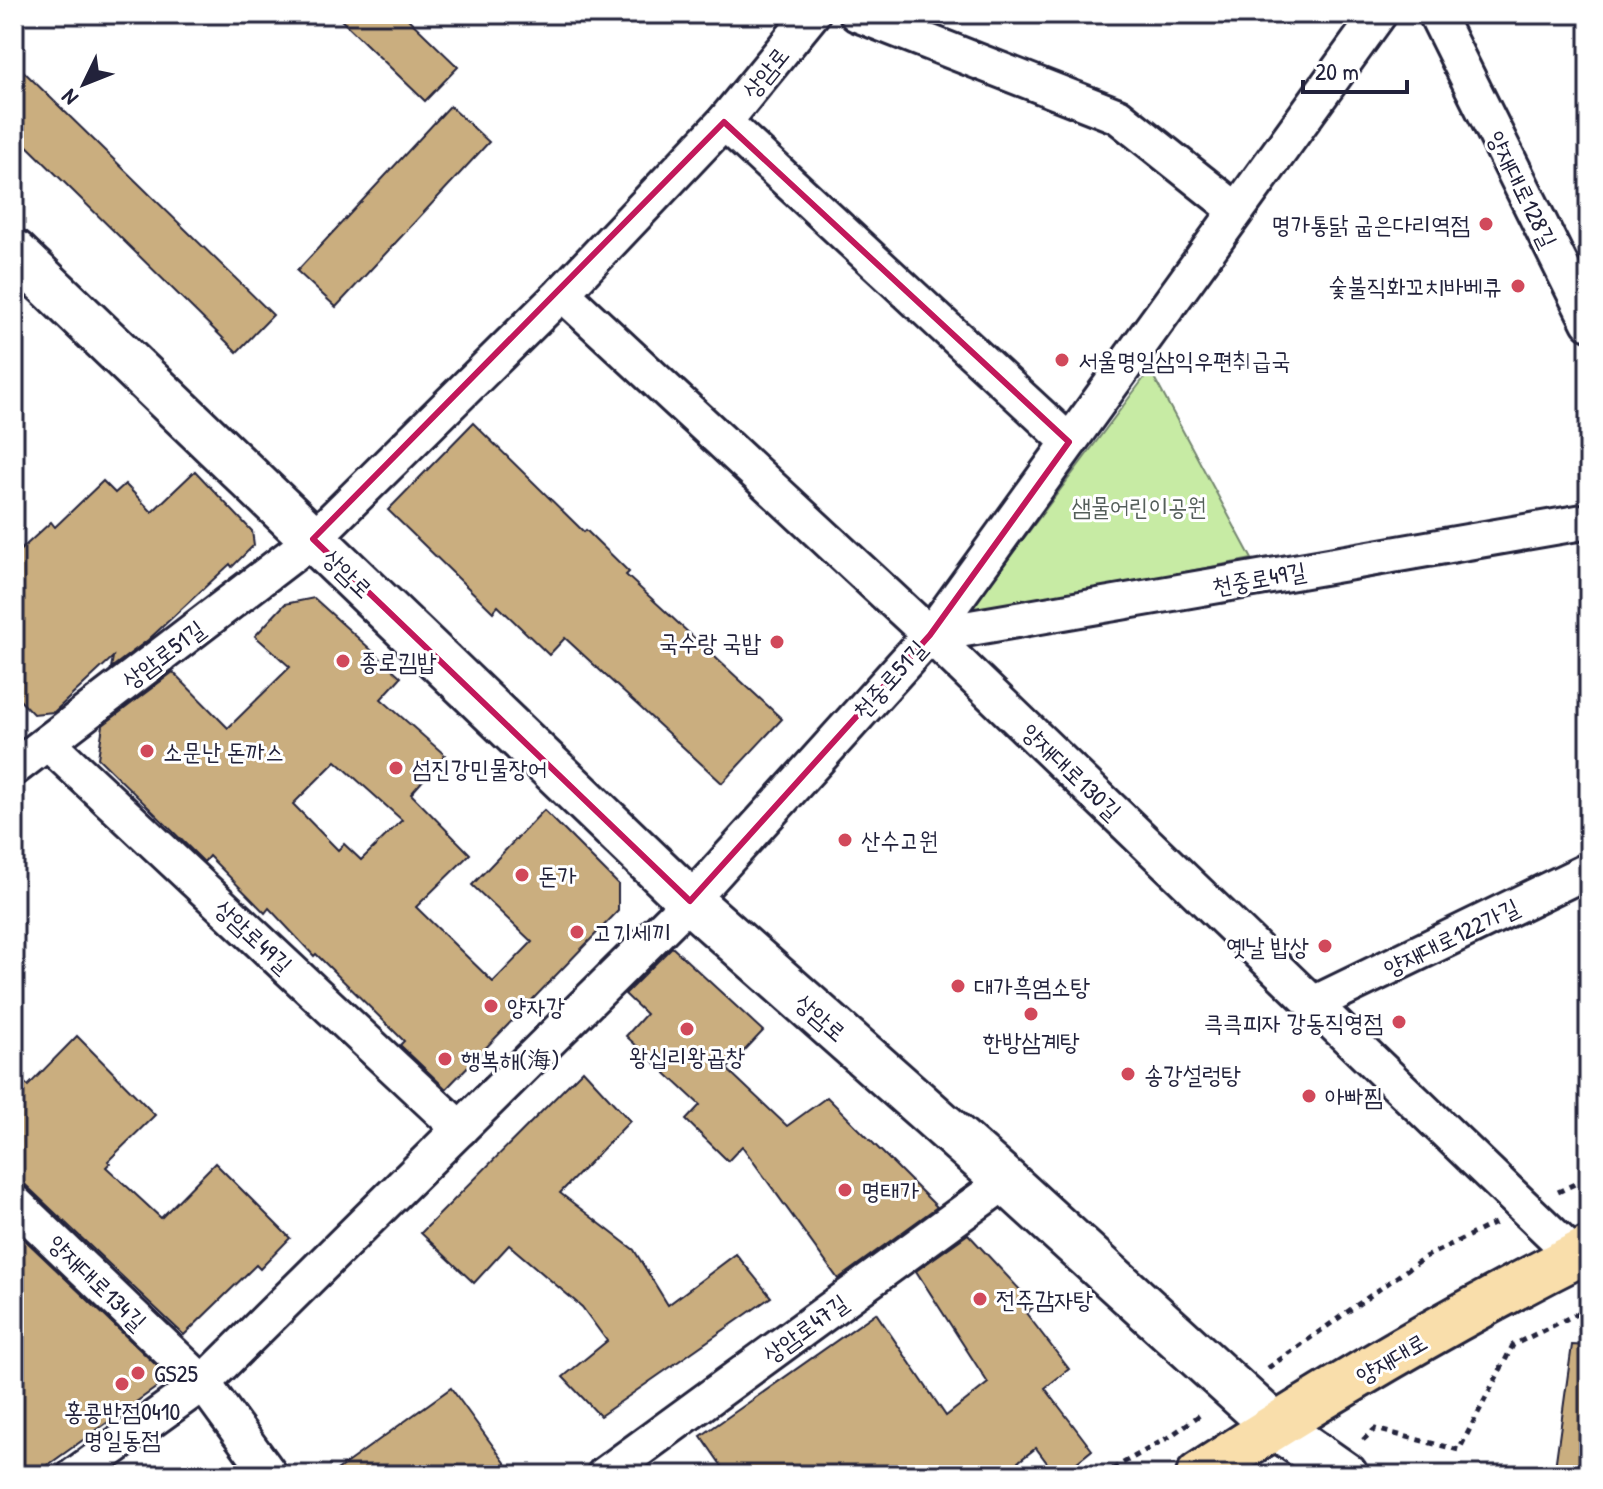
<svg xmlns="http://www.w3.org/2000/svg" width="1603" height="1489" viewBox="0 0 1603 1489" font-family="'Patrick Hand','LXGW WenKai TC','Poor Story',sans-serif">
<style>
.green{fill:#c7eba4;stroke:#748670;stroke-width:2}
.building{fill:#caae7f;stroke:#22223b;stroke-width:2;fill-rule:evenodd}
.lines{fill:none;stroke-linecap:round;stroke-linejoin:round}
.minor-casing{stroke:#22223b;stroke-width:40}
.tertiary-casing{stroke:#22223b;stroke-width:50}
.primary-casing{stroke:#22223b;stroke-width:50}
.path{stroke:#22223b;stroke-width:5;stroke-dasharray:6 6;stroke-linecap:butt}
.minor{stroke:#fff;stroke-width:34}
.tertiary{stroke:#fff;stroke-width:44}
.primary{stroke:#f9deab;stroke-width:44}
.marked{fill:none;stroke:#c2185b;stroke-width:6;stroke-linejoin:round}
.poi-dot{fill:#d1495b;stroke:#fff;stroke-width:3}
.labels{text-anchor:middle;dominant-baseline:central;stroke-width:6;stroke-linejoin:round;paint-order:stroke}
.street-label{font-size:24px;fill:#22223b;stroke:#fff}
.poi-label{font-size:24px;fill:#22223b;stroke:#fff;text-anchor:start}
.park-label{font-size:24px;fill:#545e5a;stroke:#fff}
</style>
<rect width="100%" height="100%" fill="#fff"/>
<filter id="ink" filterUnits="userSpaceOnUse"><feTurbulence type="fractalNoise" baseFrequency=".0125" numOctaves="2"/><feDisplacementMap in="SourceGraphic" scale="16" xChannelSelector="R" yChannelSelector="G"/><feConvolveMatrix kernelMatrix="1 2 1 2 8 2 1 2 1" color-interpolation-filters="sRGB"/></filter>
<g filter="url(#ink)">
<path class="green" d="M1150,370l102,189 -285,55z"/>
<g class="building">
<path d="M335,14h68l55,53 -33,34z"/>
<path d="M14,62l259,253 -36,37 -223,-219z"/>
<path d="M450,106l39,36 -153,165 -39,-36z"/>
<path d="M473,423l111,109 2,-2 43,42 -3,3 156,144 -60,64 -157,-145 -16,17 -51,-49 -5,6 -105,-102z"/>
<path d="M195,471l57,60 2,14 -22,22 -2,-3 -82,76 -37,28 2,-11 -59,55 -21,2 -19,-20v-138l37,-34 4,5 48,-46 12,12 10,-9 27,28z"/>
<path d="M314,598l87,79 -20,22 64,56 -34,39 59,60 -54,53 77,75 39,-40 -60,-57 72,-75 74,74v27l-172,178 -46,-44 4,-4 -88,-87 -2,2 -45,-48 -4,5 -56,-57 -5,6 -106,-104 5,-33 70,-53 55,56 62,-61 -35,-31 30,-32zM336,761l66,59 -41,40 -17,-16 -6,6 -45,-46z"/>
<path d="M672,947l91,84 -36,38 60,57 40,-29 110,110 -99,72 -96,-133 -14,15 -42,-41 14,-15 -74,-69 20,-22 -21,-20z"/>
<path d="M77,1036l78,79 -47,46 2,2 -4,4 55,51 54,-55 75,75 -30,31 -4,-4 -72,70 -170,-161v-100l14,12z"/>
<path d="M583,1070l47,51 -70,72 74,57 34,55 68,-51 35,43 -171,119 -37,-39 44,-36 -25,-34 -73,-62 -35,38 -53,-50z"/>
<path d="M968,1234l67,72 -9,7 43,56 -24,19 47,62 -31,25h-5l-20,-27 -35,27h-273l-27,-39 175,-123 70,103 42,-33 -72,-112z"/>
<path d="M23,1238l134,128v21l-123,88h-20v-229z"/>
<path d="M1572,1345l17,1v129h-35z"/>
<path d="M451,1388l63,87h-184l46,-33z"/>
</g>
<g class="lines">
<defs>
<g id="minor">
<path d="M857,14l261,102 118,94"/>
<path d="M1436,14l153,308"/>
<path d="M724,122l345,320"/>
<path d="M562,293l368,342 645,621"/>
<path d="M930,635l659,-114"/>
<path d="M48,743l412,386"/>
<path d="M14,768l299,-229 249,-246 162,-171 88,-108"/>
<path d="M1313,1004l276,-134"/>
<path d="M14,1202l189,181 67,92"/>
<path d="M75,1475l128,-92 487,-482 240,-266 449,-621"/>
<path d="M604,1475l402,-294"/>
</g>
<path id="tertiary" d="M14,252l676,649 316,280 269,245 70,49"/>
<path id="primary" d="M1199,1475c126,-82 256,-159 390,-226"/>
</defs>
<use href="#minor" class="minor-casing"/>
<use href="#tertiary" class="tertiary-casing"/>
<use href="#primary" class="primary-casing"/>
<g class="path">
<path d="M1558,1192l31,-15"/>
<path d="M1268,1368l157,-111 70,-34"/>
<path d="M1363,1440l12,-11 84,21 54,-105 76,-37"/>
<path d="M1102,1475l67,-38 35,-25"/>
</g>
<use href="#minor" class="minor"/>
<use href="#tertiary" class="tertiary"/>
<use href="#primary" class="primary"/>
</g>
</g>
<path class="marked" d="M724,122l345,320 -139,193 -240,266 -377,-362z"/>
<g class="poi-dot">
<circle cx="1486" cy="224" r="8"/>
<circle cx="1518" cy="286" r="8"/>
<circle cx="1062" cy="360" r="8"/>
<circle cx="777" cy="642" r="8"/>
<circle cx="343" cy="661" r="8"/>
<circle cx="147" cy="751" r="8"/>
<circle cx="396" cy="768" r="8"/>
<circle cx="845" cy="840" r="8"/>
<circle cx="522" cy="875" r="8"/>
<circle cx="577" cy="932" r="8"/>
<circle cx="1325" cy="946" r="8"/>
<circle cx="958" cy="986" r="8"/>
<circle cx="491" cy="1006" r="8"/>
<circle cx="1031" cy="1014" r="8"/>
<circle cx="1399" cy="1022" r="8"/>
<circle cx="687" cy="1029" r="8"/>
<circle cx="445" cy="1059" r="8"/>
<circle cx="1128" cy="1074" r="8"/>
<circle cx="1309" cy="1096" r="8"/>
<circle cx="845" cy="1190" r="8"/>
<circle cx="980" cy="1299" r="8"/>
<circle cx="138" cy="1373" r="8"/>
<circle cx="122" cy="1384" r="8"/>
</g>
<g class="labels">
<g class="street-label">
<text transform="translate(765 72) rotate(-51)">상암로</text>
<text transform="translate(1523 189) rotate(64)">양재대로128길</text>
<text transform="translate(348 573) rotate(44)">상암로</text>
<text transform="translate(1259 578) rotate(-10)">천중로49길</text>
<text transform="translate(163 654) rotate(-37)">상암로51길</text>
<text transform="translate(889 679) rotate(-48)">천중로51길</text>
<text transform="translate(1072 771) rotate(44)">양재대로130길</text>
<text transform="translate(254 936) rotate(43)">상암로49길</text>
<text transform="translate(1451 937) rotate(-26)">양재대로122가길</text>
<text transform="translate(821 1017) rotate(41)">상암로</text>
<text transform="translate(98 1282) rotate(44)">양재대로134길</text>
<text transform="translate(805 1328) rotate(-36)">상암로47길</text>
<text transform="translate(1391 1358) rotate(-30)">양재대로</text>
</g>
<g class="poi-label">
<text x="1470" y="224" text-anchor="end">명가통닭 굽은다리역점</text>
<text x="1502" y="286" text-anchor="end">숯불직화꼬치바베큐</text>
<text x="1078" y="360">서울명일삼익우편취급국</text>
<text x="761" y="642" text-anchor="end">국수랑 국밥</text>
<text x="359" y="661">종로김밥</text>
<text x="163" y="751">소문난 돈까스</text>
<text x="412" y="768">섬진강민물장어</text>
<text x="861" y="840">산수고원</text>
<text x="538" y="875">돈가</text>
<text x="593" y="932">고기세끼</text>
<text x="1309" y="946" text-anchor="end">옛날 밥상</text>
<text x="974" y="986">대가흑염소탕</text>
<text x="507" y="1006">양자강</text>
<text x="1383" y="1022" text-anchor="end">큭큭피자 강동직영점</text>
<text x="1031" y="1041" text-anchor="middle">한방삼계탕</text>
<text x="687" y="1056" text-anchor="middle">왕십리왕곱창</text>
<text x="461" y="1059">행복해(海)</text>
<text x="1144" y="1074">송강설렁탕</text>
<text x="1325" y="1096">아빠찜</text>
<text x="861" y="1190">명태가</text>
<text x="996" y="1299">전주감자탕</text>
<text x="154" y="1373">GS25</text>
<text x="122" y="1411" text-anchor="middle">홍콩반점0410<tspan x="122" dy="28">명일동점</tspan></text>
</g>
<g class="park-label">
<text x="1139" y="506">샘물어린이공원</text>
</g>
</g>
<rect width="1603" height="1489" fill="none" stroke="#fff" stroke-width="48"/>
<rect x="24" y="24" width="1555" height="1441" fill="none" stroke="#22223b" stroke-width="3" filter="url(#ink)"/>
<g transform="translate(84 84) rotate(227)" stroke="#ffffff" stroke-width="6" paint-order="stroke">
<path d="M0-6L14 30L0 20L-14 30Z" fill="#22223b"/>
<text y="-12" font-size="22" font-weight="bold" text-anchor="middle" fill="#22223b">N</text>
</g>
<path d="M1303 80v12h104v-12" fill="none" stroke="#22223b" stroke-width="4"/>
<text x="1315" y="80" font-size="24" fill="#22223b" stroke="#ffffff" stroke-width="6" paint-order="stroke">20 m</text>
</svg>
